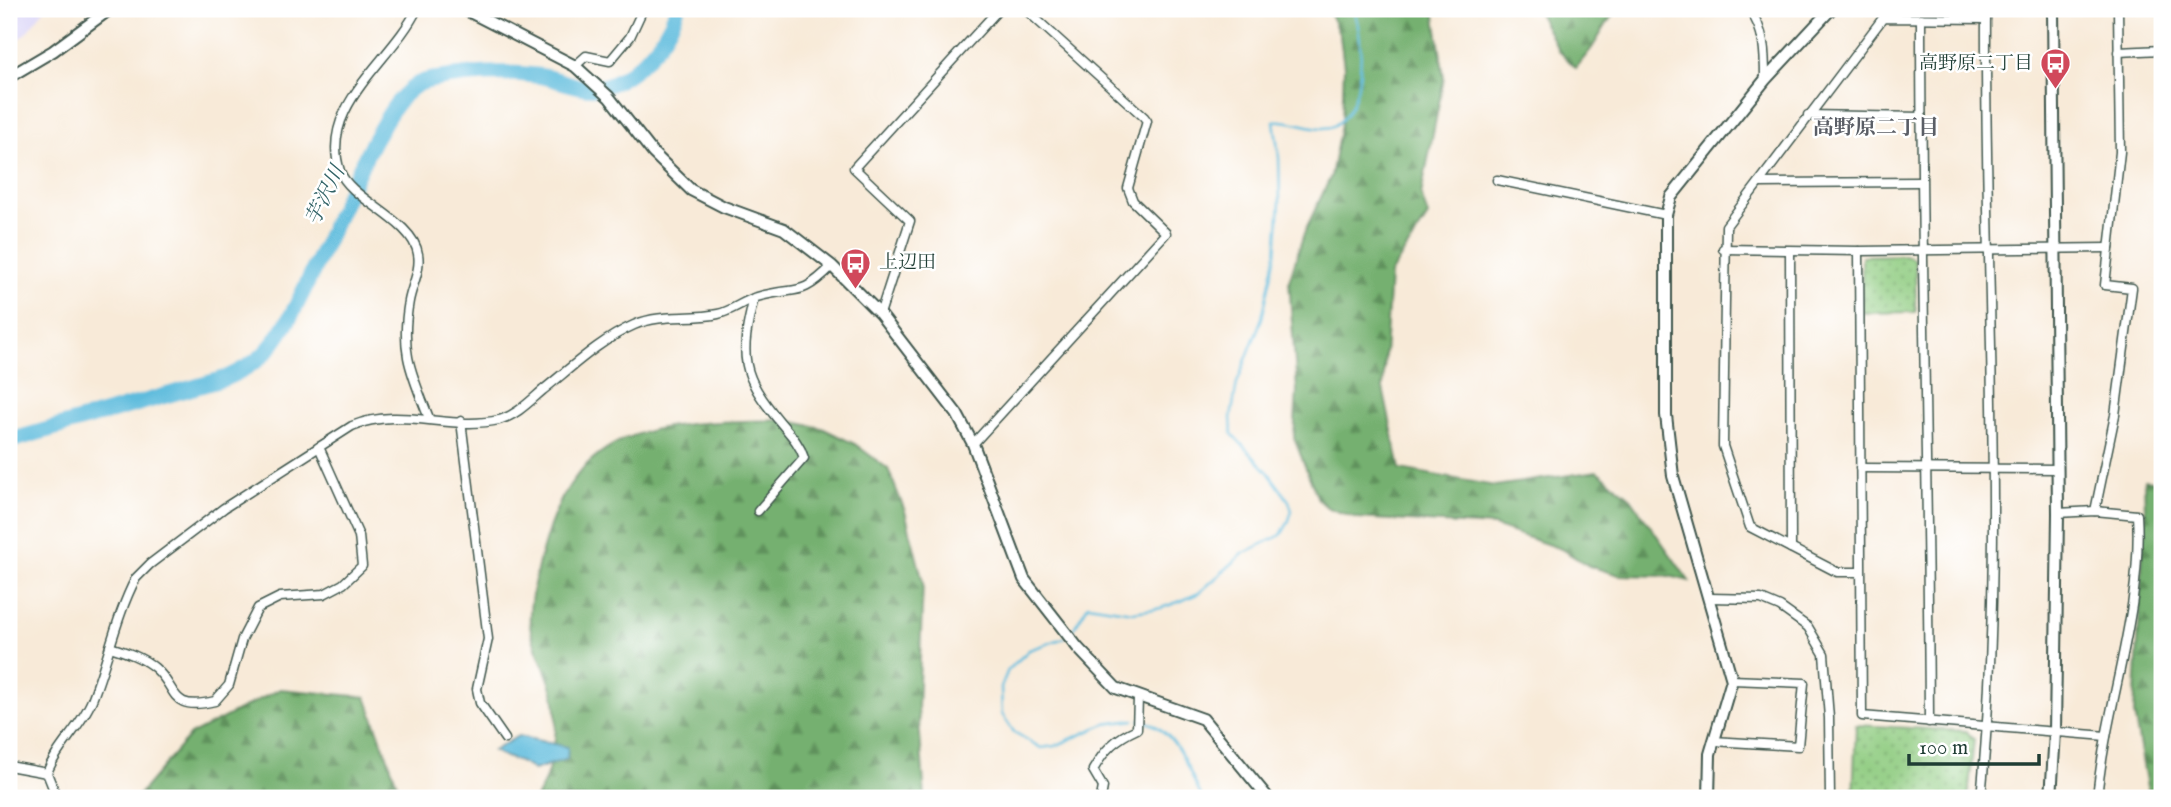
<svg xmlns="http://www.w3.org/2000/svg" width="2171" height="807" viewBox="0 0 2171 807" font-family="'IM FELL English','Noto Serif JP',serif">
<style>
.built{fill:#dbd6f7}
.grass{fill:url(#grass-dots);stroke:#58845a;stroke-width:2}
.forest{fill:url(#forest-firs);stroke:#4a7652;stroke-width:2}
.water{fill:#5fbcdd;stroke:#3f7c88;stroke-width:2}
.lines{fill:none;stroke-linecap:round;stroke-linejoin:round}
.stream{stroke:#5fbcdd;stroke-width:2.5}
.river{stroke:#5fbcdd;stroke-width:16}
.street-casing{stroke:#40574d;stroke-width:11}
.secondary-casing{stroke:#40574d;stroke-width:14}
.street{stroke:#fff;stroke-width:8}
.secondary{stroke:#fff;stroke-width:10}
.labels{text-anchor:middle;dominant-baseline:central;stroke-width:5;stroke-linejoin:round;paint-order:stroke}
.poi-label{font-size:19px;fill:#1f3d34;stroke:#fff;text-anchor:end}
.neighbourhood-label{font-size:21px;font-weight:bold;fill:#5a5e66;stroke:#fff}
.water-label{font-size:21px;font-style:italic;fill:#326367;stroke:#fff}
</style>
<defs>
<pattern id="grass-dots" width="8" height="8" patternUnits="userSpaceOnUse" patternTransform="scale(1.75)"><rect width="8" height="8" fill="#90cc81"/><path d="M2 2h.1M6 6h.1" fill="none" stroke="#75a76a" stroke-width="1.8" stroke-linecap="round"/></pattern>
<pattern id="forest-firs" width="22" height="20" patternUnits="userSpaceOnUse" patternTransform="scale(1.75)"><rect width="22" height="20" fill="#74b06f"/><path d="M5 1l3.5 6h-7zM16 11l3.5 6h-7z" fill="#5f905c"/></pattern>
</defs>
<rect width="100%" height="100%" fill="#fff"/>
<filter id="ink" filterUnits="userSpaceOnUse"><feTurbulence type="fractalNoise" baseFrequency=".0143" numOctaves="2"/><feDisplacementMap in="SourceGraphic" scale="14" xChannelSelector="R" yChannelSelector="G"/><feConvolveMatrix kernelMatrix="1 2 1 2 8 2 1 2 1" color-interpolation-filters="sRGB"/></filter>
<filter id="wash" filterUnits="userSpaceOnUse"><feTurbulence type="fractalNoise" baseFrequency=".00686" numOctaves="4" result="noise"/><feDisplacementMap in="SourceGraphic" scale="28" xChannelSelector="R" yChannelSelector="G"/><feGaussianBlur stdDeviation="1.57" result="paint"/><feColorMatrix in="noise" values="0 0 0 0 0 0 0 0 0 0 0 0 0 0 0 0 0 1.4 0 .05"/><feComposite in="paint" operator="in"/></filter>
<g filter="url(#wash)">
<rect width="100%" height="100%" fill="#f8ead8"/>
<path class="built" d="M9,9h36l-20,25 -16,14z"/>
<g class="grass">
<path d="M1908,255l7,5 1,52 -54,1v-57z"/>
<path d="M1856,725l110,6 8,8 -6,59h-115z"/>
</g>
<g class="forest">
<path d="M1328,9h106l10,69 -23,117 7,21 -38,58 -7,114 17,81 95,17 102,-15 32,25 60,85 -20,-5 -50,-1 -30,-9 -28,-17 -67,-23 -137,-8 -29,-10 -10,-9 -24,-61 3,-48 -8,-109 15,-48 27,-57 11,-56 2,-53 -4,-31z"/>
<path d="M1536,9h80l-24,39 -16,20 -17,-17z"/>
<path d="M784,420l38,8 33,16 33,25 17,42 18,71 -5,127 7,89h-389c16,-25 23,-68 19,-97 -4,-26 -22,-50 -25,-76 -2,-22 8,-62 15,-84 37,-127 128,-117 239,-121z"/>
<path d="M2144,480l18,2v316h-13l-15,-84 11,-203z"/>
<path d="M280,689l86,8 36,101h-266l54,-63z"/>
</g>
<path class="water" d="M518,736l50,11 -1,12 -34,11c-11,-10 -27,-11 -40,-19z"/>
<g class="lines">
<g class="stream">
<path d="M1070,635l18,-30 45,7 28,-4 20,-7 18,-8 45,-40 37,-18 7,-12 4,-12 -3,-10 -21,-29 -36,-38 -1,-16 6,-35 25,-65 14,-64 4,-52 -1,-45 -5,-36c18,-2 46,12 59,5 33,-16 32,-89 20,-117"/>
<path d="M1064,638l-35,12 -21,20 -7,17 1,27 12,18 27,16 14,-2 50,-22 29,-4"/>
<path d="M1140,720c36,7 47,48 62,78"/>
</g>
<path class="river" d="M9,441l217,-63c13,-6 25,-12 36,-22 22,-21 36,-54 49,-81 21,-45 40,-91 63,-135 12,-20 21,-40 41,-54 10,-7 24,-7 35,-9 28,-4 62,-5 90,-1 17,2 36,13 52,12 38,-3 74,-45 85,-79"/>
</g>
</g>
<g filter="url(#ink)">
<g class="lines">
<defs>
<g id="street">
<path d="M417,9c-24,51 -99,97 -77,162 9,28 73,49 78,83 3,16 -6,31 -9,47 -9,50 2,72 20,117"/>
<path d="M1749,9c16,21 16,45 16,71"/>
<path d="M1921,18c0,234 7,469 8,704"/>
<path d="M2118,52l44,-2"/>
<path d="M575,66l11,-10 24,5 20,-24 13,-28"/>
<path d="M1808,115l113,2"/>
<path d="M1497,180l169,35"/>
<path d="M1760,183l160,-1"/>
<path d="M1723,249l136,2 250,-3"/>
<path d="M1790,251l1,297"/>
<path d="M1859,251l3,465 244,20"/>
<path d="M754,298c-15,59 -13,77 26,124 10,12 20,22 24,36l-46,53"/>
<path d="M880,314l30,-93 -56,-53 145,-159"/>
<path d="M461,421l27,218 -11,50 3,14 25,36"/>
<path d="M973,444l193,-211 -33,-32 -5,-13 19,-67 -3,-4 -119,-108"/>
<path d="M1860,468l197,1"/>
<path d="M2095,511l20,-96 17,-127 -27,-3 15,-133 -2,-143"/>
<path d="M2058,513l37,-2 42,4c6,96 -31,188 -40,283"/>
<path d="M1859,572h-22l-87,-45 -27,-81 3,-220 157,-208 103,1"/>
<path d="M1709,598l52,1 19,8 28,20 16,27 5,64 1,80"/>
<path d="M110,647c16,5 32,10 45,21 24,21 13,44 60,33l14,-16 13,-46 16,-31 22,-11 44,-3 19,-10 19,-18 -3,-30 -40,-89"/>
<path d="M1713,741l85,5 6,-63 -72,-3"/>
<path d="M9,766l38,7"/>
<path d="M57,798l-10,-25c10,-27 34,-46 45,-73 16,-40 24,-84 44,-122l14,-14 74,-56 128,-82c48,-20 98,5 147,-6 18,-5 31,-19 44,-30 29,-23 57,-50 91,-65 28,-12 55,-5 84,-11 14,-3 25,-13 39,-17 41,-12 41,3 75,-31"/>
<path d="M1101,798l2,-11 -10,-17c12,-21 22,-31 44,-41l1,-31"/>
<path d="M1981,798c25,-262 3,-526 5,-789"/>
</g>
<g id="secondary">
<path d="M464,9l111,57 34,31 44,56 38,37 33,17 60,22 48,37 48,48 77,100 16,30 51,135 54,69 38,40 87,31 65,79"/>
<path d="M9,77l44,-26 57,-42"/>
<path d="M1709,798l1,-44 22,-74 -59,-204 -7,-61v-200l5,-18 94,-117 66,-71"/>
<path d="M2051,798l4,-66 3,-219 -5,-504"/>
</g>
</defs>
<use href="#street" class="street-casing"/>
<use href="#secondary" class="secondary-casing"/>
<use href="#street" class="street"/>
<use href="#secondary" class="secondary"/>
</g>
</g>
<defs>
<symbol id="bus-pin" viewBox="-11 -11 22 30"><path d="M0 17L-7.5 6A9.5 9.5 0 1 1 7.5 6Z" fill="#d1495b" stroke="#fff"/><path d="M-5-6H5V4H4V6H2V4H-2V6H-4V4H-5ZM-3.5-4V0h7V-4ZM-3.5 1.2v1.5H-2V1.2ZM2 1.2v1.5H3.5V1.2Z" fill="#fff"/></symbol>
</defs>
<g fill-rule="evenodd">
<use href="#bus-pin" x="2038" y="46" width="35" height="47"/>
<use href="#bus-pin" x="838" y="246" width="35" height="47"/>
</g>
<g class="labels">
<g class="poi-label">
<text x="2033" y="64">高野原二丁目</text>
<text x="879" y="263" text-anchor="start">上辺田</text>
</g>
<g class="neighbourhood-label">
<text x="1876" y="128">高野原二丁目</text>
</g>
<g class="water-label">
<text transform="translate(326 196) rotate(-64)">芋沢川</text>
</g>
</g>
<rect width="2171" height="807" fill="none" stroke="#fff" stroke-width="35"/>
<path d="M1909 754v10h130v-10" fill="none" stroke="#1f3d34" stroke-width="3.5"/>
<text x="1919" y="754" font-size="21" fill="#1f3d34" stroke="#ffffff" stroke-width="5" paint-order="stroke">100 m</text>
</svg>
